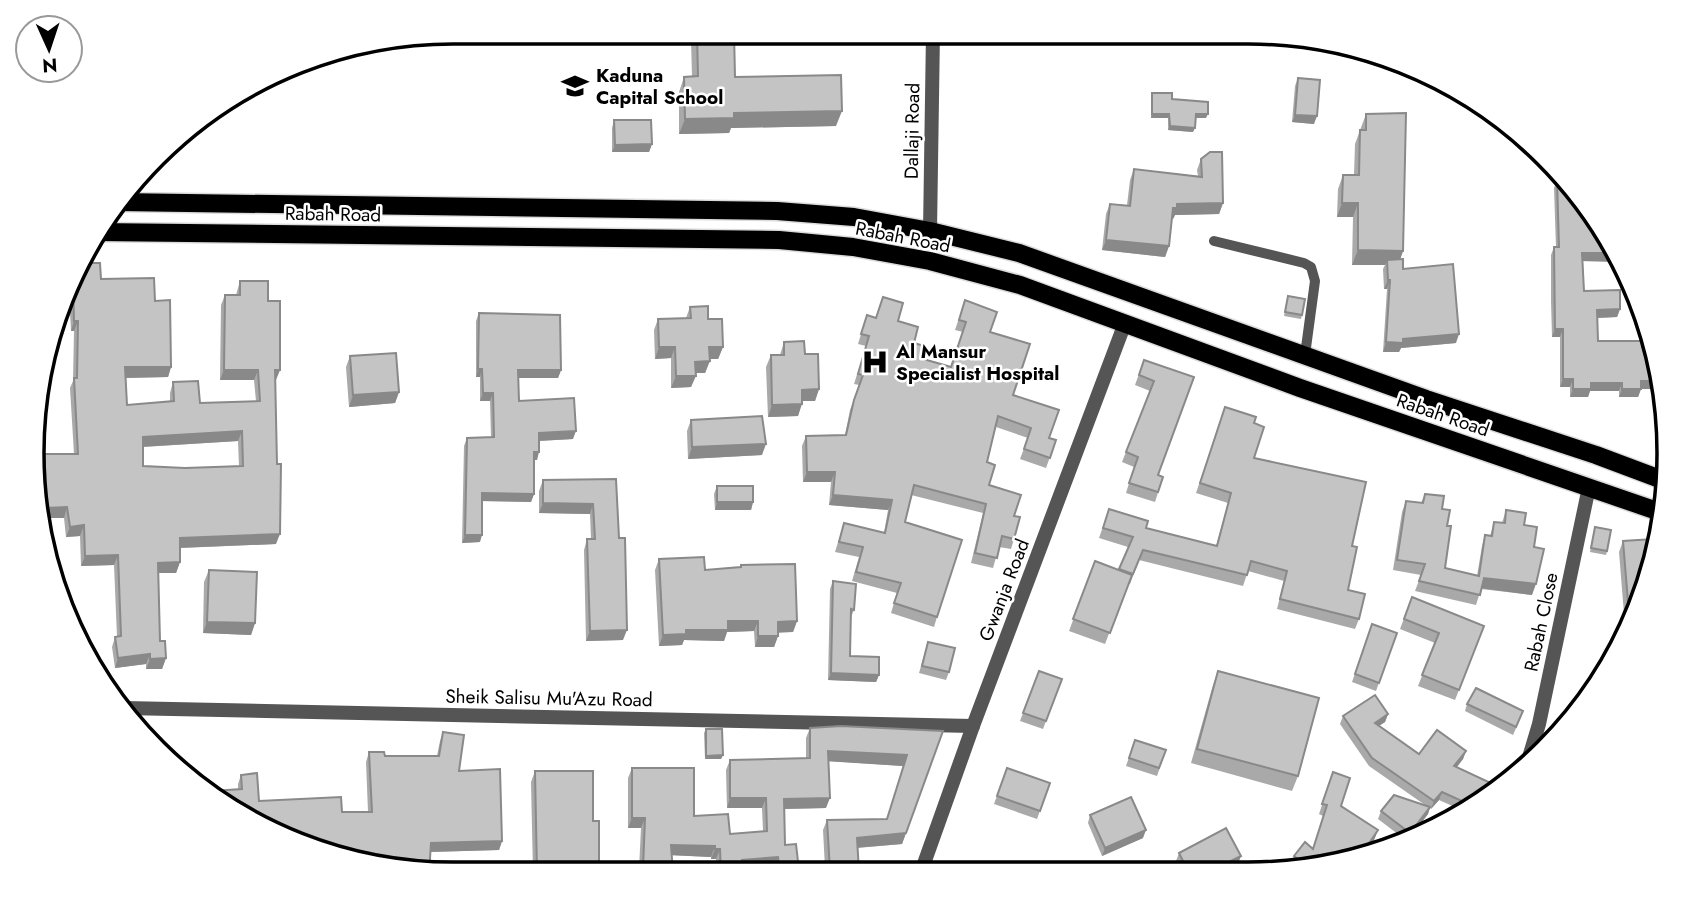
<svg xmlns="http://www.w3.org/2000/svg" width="1701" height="906" viewBox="0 0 1701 906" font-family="Jost,sans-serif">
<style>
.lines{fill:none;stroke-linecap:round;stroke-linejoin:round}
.primary-casing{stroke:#dbdbdb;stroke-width:21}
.service{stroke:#555;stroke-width:10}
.minor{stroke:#555;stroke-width:14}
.tertiary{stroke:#555;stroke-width:14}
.primary{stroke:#000;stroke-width:18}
.wall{fill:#a9a9a9;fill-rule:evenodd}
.shaded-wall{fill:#898989}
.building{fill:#c4c4c4;stroke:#898989;stroke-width:2;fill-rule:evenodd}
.labels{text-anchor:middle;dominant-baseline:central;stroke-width:5;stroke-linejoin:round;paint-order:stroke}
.poi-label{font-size:19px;font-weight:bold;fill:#000;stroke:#fff;text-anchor:start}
.street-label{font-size:19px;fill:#000;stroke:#fff}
.rim{fill:none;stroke:#000;stroke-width:3.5}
</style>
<rect width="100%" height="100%" fill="#fff"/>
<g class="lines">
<defs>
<g id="primary">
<path d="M118,202l659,9 77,6 76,14 89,22 407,146 170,56 72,27"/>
<path d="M96,232l683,8 74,7 77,14 90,24 280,103 360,124"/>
</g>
</defs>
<use href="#primary" class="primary-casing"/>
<path class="service" d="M1214,241l90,22 7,4 4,14 -10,74"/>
<g class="minor">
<path d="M124,708l849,18"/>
<path d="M1527,764l12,-40 50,-237"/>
<path d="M921,872l52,-146 152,-403"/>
</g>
<path class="tertiary" d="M930,231l3,-199"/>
<use href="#primary" class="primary"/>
</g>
<g class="wall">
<path d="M694,32h40l1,45 101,49 -105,2 -2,5 -50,1v-42l5,-15 8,-1 -1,-36z"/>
<path d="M787,32h40l-4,9 -36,1z"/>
<path d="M1298,78l16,46 -22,-2 3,-36z"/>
<path d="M1152,93l20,6 34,19h-10l-3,14 -25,-2v-12h-17v-21z"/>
<path d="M1366,114l37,137 -3,8 3,10 53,74 -55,5 -2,4h-16l4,-63h-3l-1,-20 2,-4h-33l1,-48h-16l1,-28 5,-14h11l1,-31z"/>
<path d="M614,120l38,24 -3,8h-37v-24z"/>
<path d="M1201,159l22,44 -4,11 -44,1 -2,4h-1l-3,27 -4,11 -63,-7 4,-36 4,-10 17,1 3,-25 4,-11 64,7 -1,-6z"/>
<path d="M1557,180l26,81 1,30 36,18 -3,8 -20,1 1,23 44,6h9l5,38 -1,4h-14l-3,8h-19v-6h-29l-2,6h-18v-10h-10v-50h-8l-1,-36v-46l3,-8h2l-2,-59z"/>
<path d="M82,263l19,16 54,22 16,66 -3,10 -43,1 2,27 43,-4v-8l3,-11 27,21 56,-2 -2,-21h-34l1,-75 4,-10h11l4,-14 28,20 12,69 -5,10 1,164 -96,4v14l-4,11h-18l2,68 6,17 -4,11h-16v-5l-31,4 -3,-21 3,-10h2l-3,-72 -33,1 -1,-30 -14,1 -2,-19h-22l-1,-4v-49l3,-11h30l-4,-66 3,-7 1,-50h-3l-2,-38zM238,441l1,25 -54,2 -42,-2v-19z"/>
<path d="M1288,296l14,19 -1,4 -17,-3z"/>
<path d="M883,297l15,24 16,22 6,15 31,9 12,-35 -8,-2 10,-30 25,32 23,63 36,43 7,2 -10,28 -26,-9 8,-21 -32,-11 -9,35 2,23 25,31v23l-3,10 -12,-2 -6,21 -22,-5 12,-50 -72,-18 -6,27 32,95 -3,10 -43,-14 6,-20 -45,-12 7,-24 -24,-5 9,-29 40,10 4,-23 -59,-5 2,-23h-28l-1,-36 4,-10 39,-1 5,-25 9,-25 -5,-1 12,-38 -8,-2 9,-29 9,3z"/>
<path d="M690,307l18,12 15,28 -5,12h-8l-5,14h-9l-5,14 -20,1v-30l-16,1 -1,-29 4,-11 28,-1z"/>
<path d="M479,313l82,57 -3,8h-40l1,23 54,38 -34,2 -2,19h-3v34l-3,8 -49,-1 -2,41 -18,1 2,-97 3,-8 24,-1 -1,-36h-10v-24h-4v-56z"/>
<path d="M784,342l21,12 14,35 -4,12h-13l-4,15 -30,1 -2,-50 5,-12h9z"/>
<path d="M350,356l49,36 -4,11 -46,4 -3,-40z"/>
<path d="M1144,360l50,17 -36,98 5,2 -8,25 -29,-9 8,-26 -12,-5 28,-71 -15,-6z"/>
<path d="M1225,407l29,16v35l98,88 -4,44 11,29 -4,10 -78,-20 7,-28 -36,-10 -5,15 -104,-26 -9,24h-2l-23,60 -36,-13 26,-70 24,9 9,-23 -29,-9 10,-29 37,19 70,18 12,-43 -32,-10z"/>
<path d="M691,420l71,35 -74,4 -1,-28z"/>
<path d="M616,479l7,161 -37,1 -2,-91 3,-11h4l-1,-25 -51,-1v-22l4,-11z"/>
<path d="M717,486l36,16 -2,8h-36l-1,-16z"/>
<path d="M1425,494l17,15 5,17 -2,42 32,8 5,-30 3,-11 5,1 4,-14 8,1 4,-13 18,15 10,22 -2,48 -51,-6 -5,16 -61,-14 6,-16 -28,-5 9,-58 4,-11 15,2z"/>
<path d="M1595,527l12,24 -1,4 -16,-3z"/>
<path d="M1653,539l-27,100 -7,-87 4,-11z"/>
<path d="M659,559l46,11 92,51 -4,11h-15v4l-4,11h-19l-1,-16 -27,1 -3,9 -40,-1 -2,5 -23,1 -4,-76z"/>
<path d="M209,570l46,53 -4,12 -48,-2 1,-51z"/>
<path d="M833,581l21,29 -3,7 -1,39 29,19 -3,7 -48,-2 2,-91z"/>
<path d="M1412,597l72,29 -29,74 -37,-14 17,-43 -35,-14z"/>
<path d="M1372,624l25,9 -21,58 -24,-9z"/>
<path d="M928,642l21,30 -3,8 -27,-7z"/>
<path d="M1621,647l-10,16 -1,-5 4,-10z"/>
<path d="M1039,671l23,8 -19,50 -23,-8z"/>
<path d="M1218,671l80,105 -6,15 -101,-28 22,-78z"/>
<path d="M1467,704l53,15 -7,16 -48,-24z"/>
<path d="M1388,714l-3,8 -6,4 40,28 47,-3 -3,8 -6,8 38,18 -4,11 -9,7 -16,9 -27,-12 -8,9 -1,-1 -2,6 -21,27 -29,-22 3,-8 44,-6 -56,-39 -29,-42 3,-8z"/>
<path d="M810,728l133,3 -41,113 -45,4 2,24h-45l11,-4 -2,-38 4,-10 60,-1 16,-53 -75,-5 -2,47 -42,1 1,36 13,27 -23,1v-6l-32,3v3h-27v-14h-5v-2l-40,-2 2,18h-50l1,-3 15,-1 2,-41h-13v-50l4,-10 62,48 36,18 33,-3 -1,-23h-35l-1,-38 4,-10 76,-1v-21z"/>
<path d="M706,729l17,26 -2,4h-16l-1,-26z"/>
<path d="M443,732l16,39 43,70 -3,9 -69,2 -164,-21 -28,-42v-5l3,-9 18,26 83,11h26l-2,-50 3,-10 16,4h52l3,-15z"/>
<path d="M1135,740l31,10 -9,26 -31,-10z"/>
<path d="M1007,768l43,15 -13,36 -43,-15z"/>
<path d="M535,771l58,50 6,52h-66l-2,-91z"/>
<path d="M1333,772l8,34 37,24 -4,10 -9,14 -62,17 -10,-3 -3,-2 4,-10 19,-8 10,-32 -4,-2z"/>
<path d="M1090,815l53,23 -41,18 -14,-33z"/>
<path d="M1179,853l62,3 -3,7 -15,8h-42l-5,-10z"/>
</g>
<g class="shaded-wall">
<path d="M791,32h36l-4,9 -36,1z"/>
<path d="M842,111l-6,15 -105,2 -2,5 -50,1 6,-15 49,-6z"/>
<path d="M1152,114h17l-1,4h-17z"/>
<path d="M1196,114h12l-2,4h-11z"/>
<path d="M1295,115l22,1 -3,8 -22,-2z"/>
<path d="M1170,126l25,2 -2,4 -25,-2z"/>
<path d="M652,144l-3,8h-37l3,-7z"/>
<path d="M1223,203l-4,11 -44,1 -2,4h-4l4,-11 4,-4z"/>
<path d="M1342,203h16l-5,14h-16z"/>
<path d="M1106,240l63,6 -4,11 -63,-7z"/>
<path d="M1358,250l45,1 -5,15 -11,-6 -2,5h-33z"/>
<path d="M1582,253h28l5,9 -36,-1z"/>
<path d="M1388,280h2l-3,9h-3z"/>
<path d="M1620,309l-3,8 -23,1 3,-8z"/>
<path d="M74,321h4l-4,10h-3z"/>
<path d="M1555,329h8l-3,8h-8z"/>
<path d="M1459,334l-3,9 -55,5 -2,4h-16l3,-10 17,-3z"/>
<path d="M659,347h16l-4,11 -16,1z"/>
<path d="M709,347h14l-5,12h-13z"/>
<path d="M710,361l-5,12h-14l4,-11z"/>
<path d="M125,367h46l-3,10 -47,1z"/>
<path d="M478,369h4l-2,8h-4z"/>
<path d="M224,370h34l-4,10h-34z"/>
<path d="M275,370h5l-4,10h-5z"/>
<path d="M518,370h43l-3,8h-43z"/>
<path d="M676,376h20l-5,11 -20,1z"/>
<path d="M1563,379h10l-3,8h-10z"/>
<path d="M1641,381h15v4l-1,4h-14l-3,8h-19l3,-8z"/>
<path d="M1591,383h31l-3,8h-29l-2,6h-18l3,-8z"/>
<path d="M819,389l-4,12h-17l4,-11z"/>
<path d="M399,392l-4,11 -46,4 4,-12z"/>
<path d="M483,393h10l-3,8h-10z"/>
<path d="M802,404l-4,12 -30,1 4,-12z"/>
<path d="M242,431l-4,10 -99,6 4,-10z"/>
<path d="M576,431l-3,8 -37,2 3,-8z"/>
<path d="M766,444l-4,11 -74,4 4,-12z"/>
<path d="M534,452h5l-2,8h-6z"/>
<path d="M807,472h28l-4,10h-28z"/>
<path d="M482,493l52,1 -3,8 -52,-1z"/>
<path d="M833,495l59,5 -4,10 -59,-5z"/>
<path d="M717,502h36l-2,8h-36z"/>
<path d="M543,503l50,1 -3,10 -51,-1z"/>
<path d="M67,507l-3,11h-22l3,-10z"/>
<path d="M84,525l-4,11 -14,1 4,-10z"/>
<path d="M280,534l-4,10 -100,4 4,-10z"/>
<path d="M465,535h17l-2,7 -18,1z"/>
<path d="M118,555l-4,10 -33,1 4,-10z"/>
<path d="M180,562l-4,11h-22l4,-10z"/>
<path d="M1484,578l52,6 -4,11 -52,-7z"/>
<path d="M728,621h30l-4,10 -27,1 -3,9 -40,-1 -2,5 -23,1 4,-11z"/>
<path d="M797,621l-4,11 -19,1 4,-11z"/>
<path d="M207,622l48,1 -4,12 -48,-2z"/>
<path d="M627,630l-4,10 -37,1 4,-10z"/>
<path d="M758,636h20l-4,11h-19z"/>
<path d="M150,654l-4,10 -31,4 3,-10z"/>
<path d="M166,658l-4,11h-16l4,-10z"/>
<path d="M831,673l48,2 -3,7 -48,-2z"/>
<path d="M1388,714l-3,8 -13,8 3,-7z"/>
<path d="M828,751l79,4 -4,11 -79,-5z"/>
<path d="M1466,751l-3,8 -11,14 2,-7z"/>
<path d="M723,755l-2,4h-16l1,-3z"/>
<path d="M1442,792l-3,8 -8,9 3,-8z"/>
<path d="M730,798h36l-4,10h-35z"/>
<path d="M830,798l-4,10 -45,1 3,-10z"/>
<path d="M1430,807l-2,7 -21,27 3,-8z"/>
<path d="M632,818h13l-4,10h-13z"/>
<path d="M1146,830l-3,8 -41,18 3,-8z"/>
<path d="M1378,830l-4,10 -9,14 -4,1z"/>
<path d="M906,833l-4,11 -49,4 4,-10z"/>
<path d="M502,841l-3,9 -71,2 3,-9z"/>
<path d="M671,845l44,1 -4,11 -44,-2z"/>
<path d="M715,849h5l-4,10h-5z"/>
<path d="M1241,856l-3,7 -15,8h-12z"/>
<path d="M778,857l-3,10 -36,4 3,-11z"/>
</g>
<g class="building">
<path d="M697,32h37l1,45 106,-2 1,36 -108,2v5l-49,1 -1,-42 14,-1z"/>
<path d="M1298,78l22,2 -3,36 -22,-1z"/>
<path d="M1152,93h20v6l36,3v12h-12l-1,14 -25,-2 -1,-12h-17z"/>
<path d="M1406,113l-3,138 -45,-1v-47h-16l1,-28h16l1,-45h6v-16z"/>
<path d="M614,120h37l1,24 -37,1z"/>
<path d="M1210,152h12l1,51 -46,1v4h-4l-4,38 -63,-6 4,-36 20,2 4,-37 68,8 -1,-18z"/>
<path d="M1567,179l43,74h-28l2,38 36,-1v19l-23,1 1,31h44v6h9l5,34h-15v8h-19v-6h-31v6h-18v-10h-10v-50h-8l-1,-82h5l-2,-67z"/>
<path d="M1403,259v10l50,-5 6,70 -56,5v4l-17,-1 4,-62h-2l-1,-20z"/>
<path d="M82,263h18l1,16 53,-1 1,23 15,-1 1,67h-46l2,38 47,-4 -1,-19 25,-1 2,22 60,-2 -2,-31h-34l1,-75h15v-14h28v20h12v69h-5l2,94h4l-1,70 -100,4v24l-22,1 2,78h5l1,17 -16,1v-5l-32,4 -3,-21 6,-1 -3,-81 -33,1 -1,-31 -14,2 -3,-20 -22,1 -1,-54h34l-4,-76h3l1,-57h-4l-1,-37zM242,431l1,35 -58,2 -42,-2v-29z"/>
<path d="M1288,296l17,3 -3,16 -17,-3z"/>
<path d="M883,297l20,6 -5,18 20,6 -4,16 10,3 -4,12 31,9 15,-45 -7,-2 6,-20 32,12 -7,20 40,12 -17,51 46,15 -10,28 7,2 -6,18 -26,-9 7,-21 -33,-12 -11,46 8,3 -6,20 32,10 -7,21 6,1 -6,22 -12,-3 -5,22 -22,-5 11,-49 -72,-19 -9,37 57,18 -25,77 -43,-14 7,-20 -45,-11 7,-25 -24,-5 5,-19 41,10 7,-33 -59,-5 2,-23h-28l-1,-36 40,-1 8,-35 9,-25 -5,-1 11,-38 -8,-2 6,-19 9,3z"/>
<path d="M708,306v13h14l1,28h-14l1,14 -15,1 1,14h-20l-1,-29h-16l-1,-28 33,-1 -1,-11z"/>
<path d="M479,313l81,2 1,55h-43l1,31 55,-3 2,33 -37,2v19h-5v42l-52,-1v42h-17l2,-97 27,-1 -1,-44h-10l-1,-24h-4z"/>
<path d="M804,341l1,13h13l1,35 -17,1v14l-30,1 -1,-50h13v-13z"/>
<path d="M396,353l3,39 -46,3 -3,-39z"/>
<path d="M1144,360l50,17 -36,98 5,2 -5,15 -29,-9 9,-26 -12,-5 28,-71 -15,-6z"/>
<path d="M1225,407l31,10 -2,6 10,4 -10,31 112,24 -14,64 5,1 -9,43 17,4 -6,25 -79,-20 7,-28 -36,-10 -4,14 -104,-25 -10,24 -14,-5 14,-32 -30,-9 6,-19 39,12 -2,7 71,18 14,-53 -31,-10z"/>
<path d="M762,416l4,28 -74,3 -1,-27z"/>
<path d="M616,479l3,59h6l2,92 -37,1 -3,-92h8l-2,-35 -50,-1v-23z"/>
<rect x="717" y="486" width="36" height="16"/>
<path d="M1425,494l19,2 -2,13 8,1 -3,16h4l-6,42 34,8 6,-41 7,1 2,-14 11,1 1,-13 20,3 -2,12 13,2 -3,20 10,2 -8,35 -52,-6 -4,17 -61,-14 6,-17 -28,-4 9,-59 17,2z"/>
<path d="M1595,527l16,3 -4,21 -16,-3z"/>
<path d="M1653,539l-23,87 -7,-85z"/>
<path d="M704,557l1,13 36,-3v-2l54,-1 2,57 -19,1v14h-20v-15h-30v9h-42v4l-23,1 -4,-76z"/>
<path d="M1095,561l37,14 -22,58 -37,-14z"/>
<path d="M209,570l48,2 -2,51 -48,-1z"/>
<path d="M833,581l23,3 -2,26 -3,-1 -1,47 29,1v18l-48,-2z"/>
<path d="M1412,597l72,29 -25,64 -37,-15 17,-42 -35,-14z"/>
<path d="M1372,624l25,9 -18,50 -24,-9z"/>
<path d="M928,642l27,6 -6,24 -27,-6z"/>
<path d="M1621,647l-6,9 -1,-8z"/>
<path d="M1039,671l23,8 -16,42 -23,-8z"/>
<path d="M1218,671l101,27 -21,78 -101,-27z"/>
<path d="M1476,688l47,23 -7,16 -49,-23z"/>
<path d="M1375,695l13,19 -13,9 44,31 18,-24 29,21 -12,15 41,19 -5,12 -8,6 -7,4 -33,-15 -8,9 -62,-43 -29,-42z"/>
<path d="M841,726l102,5 -37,102 -49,5 2,34h-45l2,-7 14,5 -3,-50 60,-1 20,-64 -79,-4 2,47 -46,1 1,46 11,-1 3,26 -19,2 -2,-15 -36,3 1,13h-22l-1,-24h-5v-3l-44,-1 2,28h-49v-3l19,-2 2,-50h-13v-50h62v48l34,-2 2,20 37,-3 -1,-33h-36v-38l80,-2v-30z"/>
<path d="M706,729h16l1,26 -17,1z"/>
<path d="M443,732l21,3 -5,36 41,-2 2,72 -71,2 -2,31 -163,-43 -55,-40 31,-2 -1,-14 16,-2 2,28 82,-4 1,15h30l-3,-60h15l1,4h54z"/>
<path d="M1135,740l31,10 -7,18 -30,-10z"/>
<path d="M1007,768l43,15 -10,28 -43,-15z"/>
<path d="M535,771h58v50h6v52h-62z"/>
<path d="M1333,772l17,6 -9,28 37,24 -17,25 -58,16h-13l9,-11 -5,-4 11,-14 8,7 14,-44 -5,-1z"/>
<path d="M1394,795l36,12 -20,26 -29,-22z"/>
<path d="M1131,797l15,33 -41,18 -15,-33z"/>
<path d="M1226,828l15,28 -30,15h-23l-9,-18z"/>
</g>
<defs>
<symbol id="school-bare" viewBox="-9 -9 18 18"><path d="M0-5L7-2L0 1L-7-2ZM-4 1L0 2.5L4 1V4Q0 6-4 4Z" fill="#000" stroke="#fff" stroke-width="2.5" paint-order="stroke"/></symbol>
<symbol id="hospital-bare" viewBox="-9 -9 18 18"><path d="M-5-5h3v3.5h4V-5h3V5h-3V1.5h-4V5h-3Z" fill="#000" stroke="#fff" stroke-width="2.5" paint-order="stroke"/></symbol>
</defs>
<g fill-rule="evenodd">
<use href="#school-bare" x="556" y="67" width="38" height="38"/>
<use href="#hospital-bare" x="856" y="343" width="38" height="38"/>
</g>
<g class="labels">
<g class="poi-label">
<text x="596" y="75">Kaduna<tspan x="596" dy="22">Capital School</tspan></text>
<text x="896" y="351">Al Mansur<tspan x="896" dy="22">Specialist Hospital</tspan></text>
</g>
<g class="street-label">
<text transform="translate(912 131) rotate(-89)">Dallaji Road</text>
<text transform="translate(333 214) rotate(1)">Rabah Road</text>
<text transform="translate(903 237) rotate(11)">Rabah Road</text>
<text transform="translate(1443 415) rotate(19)">Rabah Road</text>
<text transform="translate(1004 590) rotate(-69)">Gwanja Road</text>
<text transform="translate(1541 622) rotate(-78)">Rabah Close</text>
<text transform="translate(549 698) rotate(1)">Sheik Salisu Mu'Azu Road</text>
</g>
</g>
<path d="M0 0H1701V906H0ZM453 44H1248A409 409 0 0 1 1657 453V453A409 409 0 0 1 1248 862H453A409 409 0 0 1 44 453V453A409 409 0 0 1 453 44Z" fill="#fff" fill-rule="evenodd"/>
<path class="rim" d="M453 44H1248A409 409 0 0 1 1657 453V453A409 409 0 0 1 1248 862H453A409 409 0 0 1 44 453V453A409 409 0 0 1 453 44Z"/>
<g transform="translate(49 49) rotate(177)"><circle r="33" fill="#ffffff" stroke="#999999" stroke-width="2"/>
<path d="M0-5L12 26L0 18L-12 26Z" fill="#000000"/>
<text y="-10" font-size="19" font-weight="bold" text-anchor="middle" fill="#000000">N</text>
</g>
</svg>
